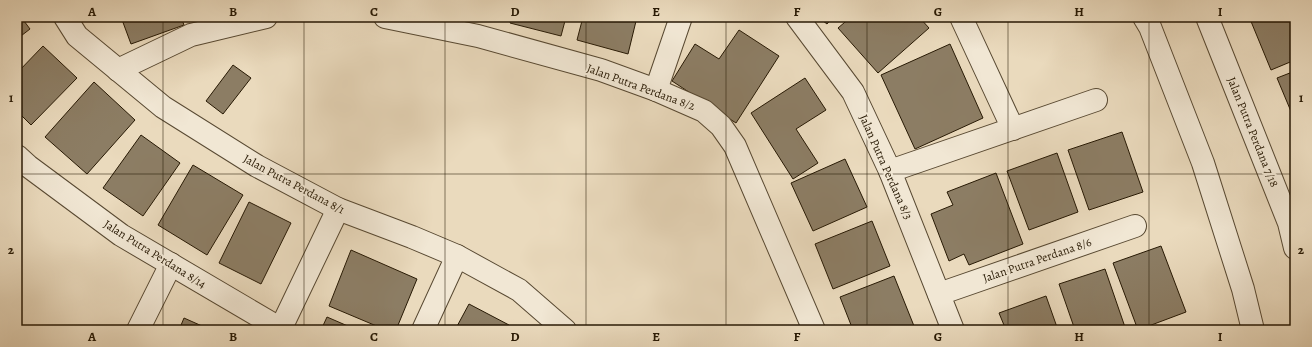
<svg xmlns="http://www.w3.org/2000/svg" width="1312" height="347" viewBox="0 0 1312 347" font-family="Alegreya,serif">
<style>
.building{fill:#8c7d64;stroke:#271904}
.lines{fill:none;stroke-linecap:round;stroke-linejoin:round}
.minor-casing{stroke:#584932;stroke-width:24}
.minor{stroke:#f1e7d4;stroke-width:22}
.grid{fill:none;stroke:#271904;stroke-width:1;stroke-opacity:0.55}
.labels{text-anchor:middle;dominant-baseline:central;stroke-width:4;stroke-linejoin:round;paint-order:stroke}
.street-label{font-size:12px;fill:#271904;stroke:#f1e7d4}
.neatline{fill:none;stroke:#271904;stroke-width:1.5}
.grid-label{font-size:13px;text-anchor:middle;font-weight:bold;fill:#271904}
</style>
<rect width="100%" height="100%" fill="#eadabd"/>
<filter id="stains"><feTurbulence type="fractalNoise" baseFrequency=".005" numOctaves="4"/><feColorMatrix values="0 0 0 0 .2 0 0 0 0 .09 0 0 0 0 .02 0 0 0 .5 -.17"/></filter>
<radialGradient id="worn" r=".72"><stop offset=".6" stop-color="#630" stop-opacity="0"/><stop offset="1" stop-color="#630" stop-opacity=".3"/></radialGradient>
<g class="building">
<path d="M17,17h4l9,12 -13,10z"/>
<path d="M121,17h60l3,8 -53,19z"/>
<path d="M512,17h54l-5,19 -51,-13z"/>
<path d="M583,17h54l-9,37 -51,-14z"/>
<path d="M818,17h15l-6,7z"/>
<path d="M851,17h68l10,11 -51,45 -40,-45z"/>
<path d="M1254,17h41v43l-24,10 -21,-51z"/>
<path d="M739,30l40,26 -43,67 -64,-42 23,-37 24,15z"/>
<path d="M950,44l33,74 -68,31 -34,-74z"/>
<path d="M43,46l34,32 -46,47 -14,-14v-38z"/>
<path d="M233,65l18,13 -28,36 -17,-13z"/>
<path d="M1295,71v50l-18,-43z"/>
<path d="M805,78l21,32 -30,19 22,34 -25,16 -42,-66z"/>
<path d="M94,82l41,38 -48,54 -42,-37z"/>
<path d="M1122,132l21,60 -54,18 -21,-60z"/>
<path d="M141,135l39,28 -37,53 -40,-28z"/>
<path d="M1057,153l21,59 -49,18 -22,-59z"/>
<path d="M845,159l22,48 -54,24 -22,-48z"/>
<path d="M193,165l50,30 -36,60 -49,-30z"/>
<path d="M996,173l27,71 -54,21 -5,-11 -15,7 -18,-47 22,-9 -6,-13z"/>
<path d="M249,202l42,21 -30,61 -42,-21z"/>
<path d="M872,221l18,45 -57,23 -18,-45z"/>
<path d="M1161,246l25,66 -48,18 -25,-67z"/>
<path d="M351,250l66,29 -21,51h-10l-57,-24z"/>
<path d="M1105,269l21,61h-51l-16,-46z"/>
<path d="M894,276l20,50 -10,4h-51l-13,-33z"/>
<path d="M1046,296l12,34h-52l-7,-17z"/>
<path d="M469,304l40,21 -2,5h-52z"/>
<path d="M327,317l30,13h-36z"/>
<path d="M184,318l27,12h-32z"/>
</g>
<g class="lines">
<defs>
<g id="minor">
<path d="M65,17l12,19 86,71 94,59 81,43 74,28 45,19 62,34 46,40"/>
<path d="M385,17l93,19 123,34 55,20 48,21 17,15 14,20 79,184"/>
<path d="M797,17l56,75 37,79 63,159"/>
<path d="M961,17l52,112"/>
<path d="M1144,17l6,10 53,136 40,126 10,41"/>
<path d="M1207,17l82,206 6,25"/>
<path d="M118,70l73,-35 75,-18"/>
<path d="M656,90l25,-73"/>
<path d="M17,156l11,10 93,69 160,94"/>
<path d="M890,171l206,-71"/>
<path d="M939,294l196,-68"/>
<path d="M138,330l33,-66"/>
<path d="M280,330l58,-121"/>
<path d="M423,330l34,-74"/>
</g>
</defs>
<use href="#minor" class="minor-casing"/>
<use href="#minor" class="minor"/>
</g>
<path class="grid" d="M163,17v313M304,17v313M445,17v313M586,17v313M726,17v313M867,17v313M1008,17v313M1149,17v313M17,174h1278"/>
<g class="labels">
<g class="street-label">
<text transform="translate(641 87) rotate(20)">Jalan Putra Perdana 8/2</text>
<text transform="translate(1253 132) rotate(68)">Jalan Putra Perdana 7/18</text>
<text transform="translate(886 167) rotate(66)">Jalan Putra Perdana 8/3</text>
<text transform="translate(294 184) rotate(28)">Jalan Putra Perdana 8/1</text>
<text transform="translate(155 254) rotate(32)">Jalan Putra Perdana 8/14</text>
<text transform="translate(1037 260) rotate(-19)">Jalan Putra Perdana 8/6</text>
</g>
</g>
<rect width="1312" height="347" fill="none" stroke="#eadabd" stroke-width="44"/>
<rect x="22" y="22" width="1268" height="303" class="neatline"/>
<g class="grid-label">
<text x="92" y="16">A</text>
<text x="233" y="16">B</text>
<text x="374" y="16">C</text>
<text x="515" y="16">D</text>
<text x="656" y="16">E</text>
<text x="797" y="16">F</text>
<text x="938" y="16">G</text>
<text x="1079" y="16">H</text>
<text x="1220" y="16">I</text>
<text x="11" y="102">1</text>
<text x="1301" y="102">1</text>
<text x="11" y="254">2</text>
<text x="1301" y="254">2</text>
<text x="92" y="341">A</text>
<text x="233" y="341">B</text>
<text x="374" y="341">C</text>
<text x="515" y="341">D</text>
<text x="656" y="341">E</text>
<text x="797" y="341">F</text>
<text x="938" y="341">G</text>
<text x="1079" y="341">H</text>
<text x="1220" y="341">I</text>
</g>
<rect width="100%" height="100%" filter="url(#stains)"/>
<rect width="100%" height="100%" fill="url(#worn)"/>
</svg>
